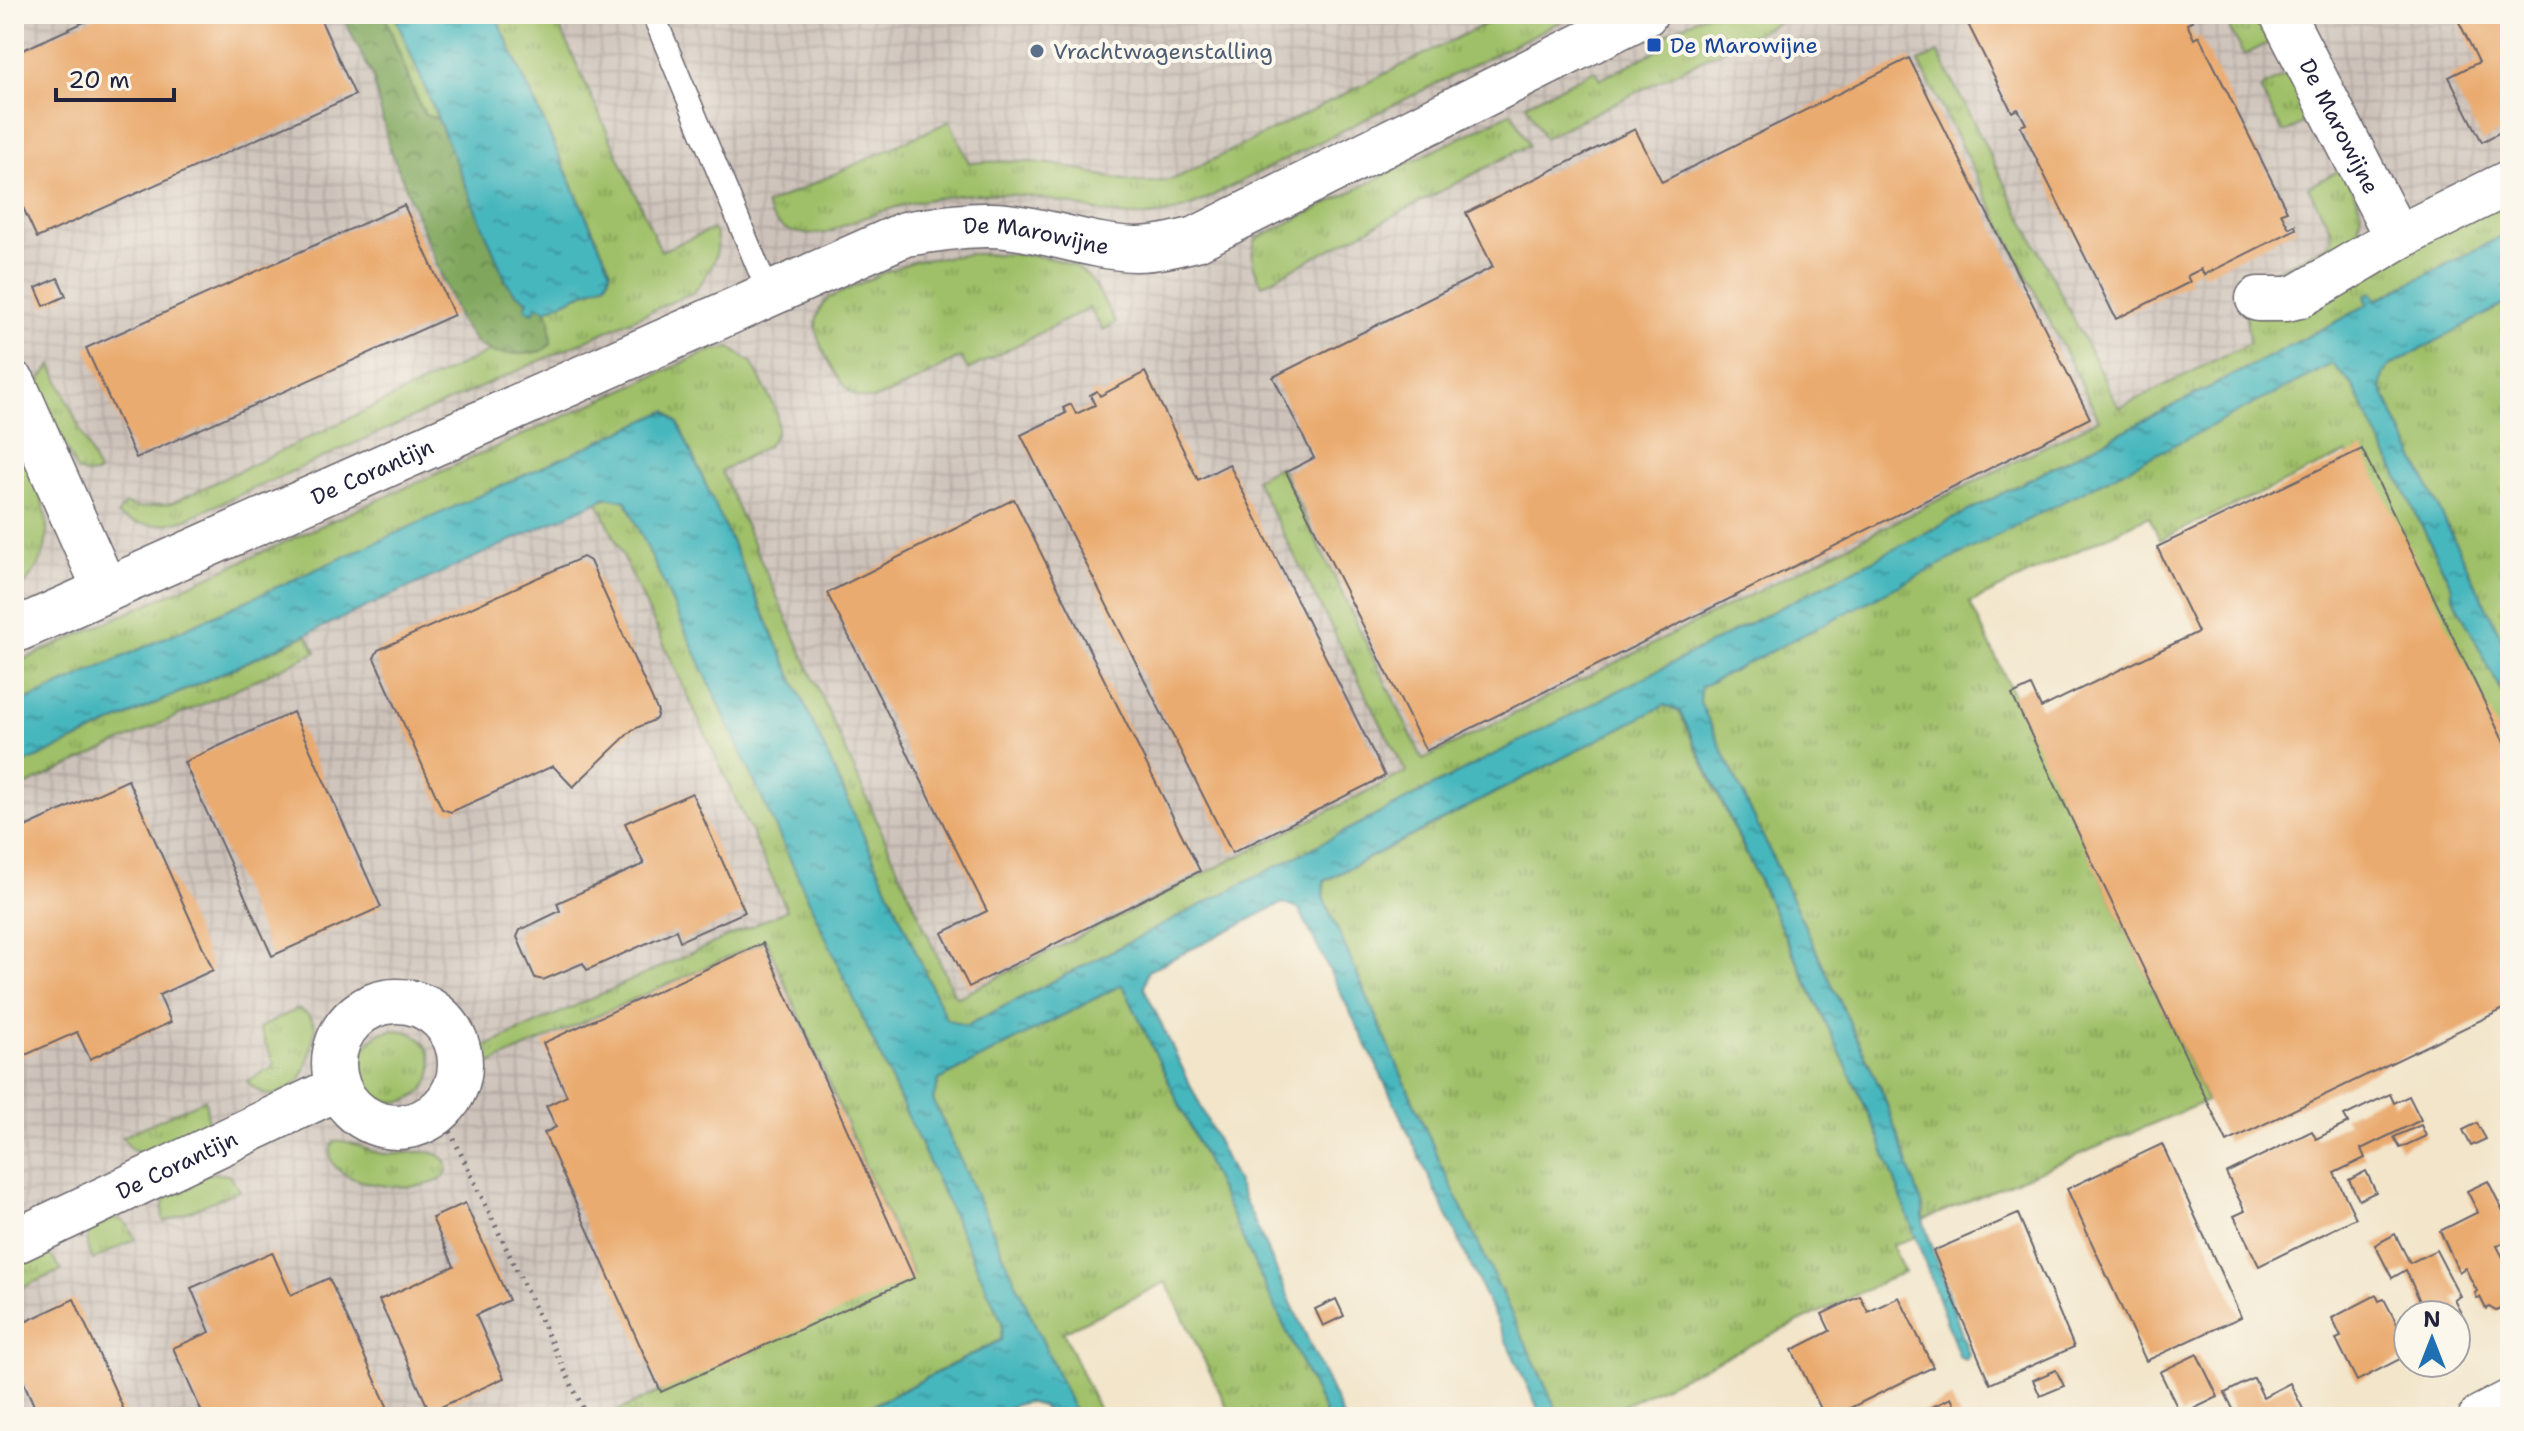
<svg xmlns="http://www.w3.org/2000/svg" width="2524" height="1431" viewBox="0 0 2524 1431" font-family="'Shantell Sans',sans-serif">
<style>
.industrial{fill:url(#industrial-grid)}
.grass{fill:url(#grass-tufts);stroke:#607152;stroke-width:2}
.forest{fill:url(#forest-crowns);stroke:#50644c;stroke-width:2}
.water{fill:url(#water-ripples);stroke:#346c7c;stroke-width:2}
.building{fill:#eaab6f}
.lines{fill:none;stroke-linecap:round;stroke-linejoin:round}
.service-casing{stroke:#6b666d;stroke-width:25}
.minor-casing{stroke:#6b666d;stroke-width:47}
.tertiary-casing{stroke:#6b666d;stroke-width:47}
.path{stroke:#6b666d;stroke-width:5;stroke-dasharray:2 6;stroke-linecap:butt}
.service{stroke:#fff;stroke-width:22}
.minor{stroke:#fff;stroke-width:44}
.tertiary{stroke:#fff;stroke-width:44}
.transit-dot{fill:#1a4fb4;stroke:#fbf7ec;stroke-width:3}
.service-dot{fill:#5c6f8a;stroke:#fbf7ec;stroke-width:3}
.labels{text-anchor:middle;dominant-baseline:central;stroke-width:8;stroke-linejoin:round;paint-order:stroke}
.transit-label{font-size:22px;fill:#164399;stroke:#fbf7ec;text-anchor:start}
.service-label{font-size:22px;fill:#4e5e75;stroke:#fbf7ec;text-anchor:start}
.street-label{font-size:22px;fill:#22223b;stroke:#fbf7ec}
</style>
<defs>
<pattern id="industrial-grid" width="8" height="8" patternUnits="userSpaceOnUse" patternTransform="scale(2)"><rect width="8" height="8" fill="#cdc2b9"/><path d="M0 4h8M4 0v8" fill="none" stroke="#b0a6a0"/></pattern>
<pattern id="grass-tufts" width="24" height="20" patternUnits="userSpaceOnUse" patternTransform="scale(2)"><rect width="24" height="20" fill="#9fc068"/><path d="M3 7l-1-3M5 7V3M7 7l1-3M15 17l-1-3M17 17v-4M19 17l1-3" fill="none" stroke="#819c57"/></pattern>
<pattern id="forest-crowns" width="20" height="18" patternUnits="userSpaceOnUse" patternTransform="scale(2)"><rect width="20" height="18" fill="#7fa65c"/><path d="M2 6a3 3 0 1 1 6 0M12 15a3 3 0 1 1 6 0" fill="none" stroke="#68874d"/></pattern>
<pattern id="water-ripples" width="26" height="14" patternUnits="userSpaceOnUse" patternTransform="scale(2)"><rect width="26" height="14" fill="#47b7be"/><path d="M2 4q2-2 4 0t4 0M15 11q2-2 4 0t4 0" fill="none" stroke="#3b949c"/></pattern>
</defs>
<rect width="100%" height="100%" fill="#fbf7ec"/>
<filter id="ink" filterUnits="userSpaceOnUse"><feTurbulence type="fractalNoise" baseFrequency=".0125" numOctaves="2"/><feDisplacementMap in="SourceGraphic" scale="16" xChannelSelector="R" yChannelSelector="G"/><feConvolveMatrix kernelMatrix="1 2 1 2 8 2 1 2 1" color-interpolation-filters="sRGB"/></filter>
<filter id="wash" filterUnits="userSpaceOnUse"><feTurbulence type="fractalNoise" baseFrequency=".006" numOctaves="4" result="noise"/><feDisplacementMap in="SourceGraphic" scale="32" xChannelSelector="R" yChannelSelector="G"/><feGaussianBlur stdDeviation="1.8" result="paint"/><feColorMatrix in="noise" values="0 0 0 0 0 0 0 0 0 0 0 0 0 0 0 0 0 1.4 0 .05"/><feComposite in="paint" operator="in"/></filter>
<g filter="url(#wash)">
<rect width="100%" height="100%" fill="#f2e5ca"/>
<path class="industrial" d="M14,14h2496v252l-1586,812 127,283 -108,56h-929z"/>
<g class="grass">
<path d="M384,14h10l44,105 -14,-5c-16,-32 -26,-66 -40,-100z"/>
<path d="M495,14h59l107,237 52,-22c13,21 -6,47 -19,63l-511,228c-21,7 -47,7 -66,-5l8,-11 14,4 33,-5 318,-152 32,3 20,-3 8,-32 -4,-9 60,-27 5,-13z"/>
<path d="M1505,14h70l-377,189c-69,32 -113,-3 -181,-8 -70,-6 -127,10 -191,38 -28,3 -50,0 -60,-28l184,-84 19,42c27,-2 55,-2 82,1 43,6 81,27 125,14z"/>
<path d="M1706,14h89l-251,124 -18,-34 69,-34 6,9 61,-31 -4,-10z"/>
<path d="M2222,14h46l8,25 -29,15h-4z"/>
<path d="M1938,53l181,355 131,-65 -5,-31 265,-111v31l-134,68 -4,-7 -7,3 3,8 -32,18 -1370,704 -20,-7 -268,-596 -11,-12 -653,295v-42l698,-314 18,-2 22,15 25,49v19l-8,14 -48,26 233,523 3,3 6,-2 443,-223 -151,-293 25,-13 143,294 676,-341 -180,-357z"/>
<path d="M2291,72l24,44 -28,16h-4l-22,-41 3,-5z"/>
<path d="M1512,112l17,33 -267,140c-9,-17 -13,-27 -6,-46z"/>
<path d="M2345,167l16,44 -4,27 -21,24 -81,25 11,-11 63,-32 3,-4 -2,-12 -22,-41z"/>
<path d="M970,254c33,0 99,-3 120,25 10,13 18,30 26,44l-13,7 -14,-22 -121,62 -7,-13c-19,10 -73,41 -90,42 -22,1 -31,-18 -40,-34 -13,-23 -25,-46 -2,-67l56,-26 30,-11z"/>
<path d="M2510,301v355l-117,-243c-8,-17 -20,-33 -3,-47z"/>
<path d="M2332,364l20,20 100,203v7l58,115v82l-163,-338 -187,87 -11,-24 -179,87 237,498 -284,119v-13l-40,-113 -183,-392 1,-16z"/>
<path d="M52,365l47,108c-10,3 -15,2 -23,-4l-37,-82 2,-8z"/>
<path d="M14,457l15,7c21,52 32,88 -15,131z"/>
<path d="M608,497l18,4 376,821v17l-152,78h-245l308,-143 -147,-334 -283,127 -1,-19 305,-138 -189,-408z"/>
<path d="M307,635l9,17 -302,139v-23z"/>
<path d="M1665,705l14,7 196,415 41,110 -24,8 12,27 -305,145h-39l-119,-253 -118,-267 2,-16z"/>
<path d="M1121,985l3,2 203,430h-95l-66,-135 -103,50 39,85h-25l-144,-317 6,-20z"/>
<path d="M297,1009c11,3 15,9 19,19 -5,15 -8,46 -20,56 -7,5 -17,9 -24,12 -11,-2 -18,-7 -25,-15l28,-16 -16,-37z"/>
<circle cx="396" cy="1066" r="36"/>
<path d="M205,1099l3,20 -9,12 -46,21 -12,1 -9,-3 -10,-13z"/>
<path d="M334,1141c18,-2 32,11 50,13 21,2 48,-10 62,7 2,7 2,13 -4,17 -21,18 -133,9 -108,-37z"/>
<path d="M211,1173l17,2 12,15 -76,32c-9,-35 22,-38 47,-49z"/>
<path d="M114,1218c13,2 16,10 21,21l-42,21c-7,-10 -8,-20 -3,-31z"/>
<path d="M33,1254l17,1 12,15 -48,21v-29z"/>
</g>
<path class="forest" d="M342,14h42c14,34 24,68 40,100l14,5 68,162 9,12 31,17 4,9 1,25 -9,7 -20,3 -27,-1 -17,-8 -19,-26 -70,-173 -17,-71z"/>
<g class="water">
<path d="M394,14h101l116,257 -5,12 -60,27 -9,-5 -4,8 -8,-4 3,-9 -13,-7 -9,-12z"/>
<path d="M2510,232v69l-120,65c-17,14 -5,30 3,47l117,243v53l-58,-115v-7l-100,-203 -20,-20 -631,323 -1,15 183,392 40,113v13l46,135 -3,5 -6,-2 -85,-231 -195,-415 -15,-7 -341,176 -1,16 118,267 119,253h-18l-167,-355 -76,-153 -17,-6 -134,68 -4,17 86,180 113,249h-16l-203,-430 -3,-2 -182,95 -6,20 144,317h-26l-9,-11 -16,-4 -11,3 -24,12h-141l151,-77 1,-18 -376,-821 -19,-4 -593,271v-62l652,-295 12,12 268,596 20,7 1370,-704 32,-18 -3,-8 7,-4 5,8z"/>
</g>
<g id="blocks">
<g class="building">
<path d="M102,14h216l37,81 -318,143 -23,-50v-134z"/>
<path d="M1963,14h226l3,7 -5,3 7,15 5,-3 88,175 -6,2 8,15 6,-3 1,4 -92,46 -3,-6 -14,7 3,6 -74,37 -96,-193 6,-2 -8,-15 -6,3z"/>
<path d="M2455,14h55v113l-28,15 -33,-65 30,-15z"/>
<path d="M1909,58l181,360 -664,333 -140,-279 28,-14 -41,-81 220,-110 -27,-54 169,-84 27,53z"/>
<path d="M404,205l50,110 -318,143 -50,-110z"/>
<path d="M58,278l8,18 -22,10 -8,-18z"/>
<path d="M1145,372l53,108 31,-16 156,312 -153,77 -211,-418 45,-22 -3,-5 8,-4 5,10 19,-9 -5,-10 7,-4 3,5z"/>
<path d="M2362,449l148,306v251l-283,136 -215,-447 19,-9 10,22 157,-76 -41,-85z"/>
<path d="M1014,499l186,372 -231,116 -27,-54 45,-22 -160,-318z"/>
<path d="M583,557l7,4 68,151 -2,7 -24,11 -59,57 -20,-21 -102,46 -9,-3 -68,-151 4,-8z"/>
<path d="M293,712l88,195 -109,49 -88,-194z"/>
<path d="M128,780l85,190 -54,25 12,27 -81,37 -13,-27 -63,28v-228z"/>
<path d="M692,793l53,119 -65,29 -4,-11 -89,40 -4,-7 -40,17 -8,-2 -18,-41 3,-7 40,-19 -3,-8 87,-39 -19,-41z"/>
<path d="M763,943l151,335 -253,114 -117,-259 12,-6 -10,-21 21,-10 -24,-53z"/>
<path d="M2390,1094l4,9 15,-7 12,24 -60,29 4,9 -31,15 22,45 -97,48 -25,-50 11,-5 -19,-38 86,-42 4,8 32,-16 -4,-7z"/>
<path d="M2477,1123l9,16 -15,7 -8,-16z"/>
<path d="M2421,1125l5,11 -26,12 -6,-11z"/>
<path d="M2162,1144l79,173 -95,44 -79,-172z"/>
<path d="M2366,1171l10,21 -17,8 -10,-20z"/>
<path d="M2488,1181l22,44v15l-13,6 13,25v26l-5,2 -1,8 -8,4 -7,-4 -3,2 -6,-12 -3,1 -2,-5 2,-2 -12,-23 -6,4 -19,-41 38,-19 -11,-21z"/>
<path d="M465,1203l44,97 -33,15 28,63 -74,34 -51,-112 75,-34 -22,-48z"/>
<path d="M2018,1214l56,133 -84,37 -57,-133z"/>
<path d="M2395,1234l15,29 26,-13 24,46 -6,3 12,23 -5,3 -2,6 -3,2v-18h-30l-20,-45 -14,8 -17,-33z"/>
<path d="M272,1252l19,43 38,-17 63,139h-188l-31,-69 37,-16 -19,-44z"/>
<path d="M2376,1295l3,6 5,-2 24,46v10l-51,26 -21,-42 5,-2 -9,-19z"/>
<path d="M1860,1296l8,16 31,-15 34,70 -101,50h-7l-33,-67 38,-19 -8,-17z"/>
<path d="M74,1299l53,118h-88l-25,-57v-33z"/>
<path d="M1336,1299l8,17 -21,10 -8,-17z"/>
<path d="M2197,1354l21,43 -37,18 -21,-43z"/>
<path d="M2056,1370l8,16 -24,10 -7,-16z"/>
<path d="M2254,1378l9,19 27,-14 17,34h-70l-12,-24z"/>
<path d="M1951,1398l9,19h-49z"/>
</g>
</g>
</g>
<g filter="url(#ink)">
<use href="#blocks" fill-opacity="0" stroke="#6b666d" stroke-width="2"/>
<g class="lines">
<defs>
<path id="service" d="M653,14l116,280"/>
<g id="minor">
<path id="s1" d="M2282,14l115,224 113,-56"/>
<path d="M2258,299h29l12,-3 98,-58"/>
<path d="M14,384l91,205"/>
<circle cx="397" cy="1064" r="63"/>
<path id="s2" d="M14,1242l324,-154"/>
</g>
<g id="tertiary">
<path id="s3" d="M14,631l891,-397c28,-4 57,-10 85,-9 49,1 98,23 146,24 20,0 40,-5 60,-10l449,-225"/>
<path d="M2481,1417l29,-15"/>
</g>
</defs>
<use href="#service" class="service-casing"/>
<use href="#minor" class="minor-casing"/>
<use href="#tertiary" class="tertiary-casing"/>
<path class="path" d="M440,1110l147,307"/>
<use href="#service" class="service"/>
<use href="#minor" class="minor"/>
<use href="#tertiary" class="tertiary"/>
</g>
</g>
<rect class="transit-dot" x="1646" y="37" width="16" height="16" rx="4"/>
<circle class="service-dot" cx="1037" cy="51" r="8"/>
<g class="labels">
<g class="transit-label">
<text x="1670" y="45">De Marowijne</text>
</g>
<g class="service-label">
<text x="1053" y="51">Vrachtwagenstalling</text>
</g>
<g class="street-label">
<text stroke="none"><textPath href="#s1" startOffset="126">De Marowijne</textPath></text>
<text stroke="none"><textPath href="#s3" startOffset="1108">De Marowijne</textPath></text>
<text stroke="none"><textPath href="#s3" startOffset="392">De Corantijn</textPath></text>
<text stroke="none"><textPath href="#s2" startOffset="180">De Corantijn</textPath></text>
</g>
</g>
<rect width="2524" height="1431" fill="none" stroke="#fbf7ec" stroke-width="48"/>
<g transform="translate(2432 1339)"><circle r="38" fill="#fbf7ec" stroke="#a4a2a5" stroke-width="2"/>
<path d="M0-6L14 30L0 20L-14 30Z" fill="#1f6fb2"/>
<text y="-12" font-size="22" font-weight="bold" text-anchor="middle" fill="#22223b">N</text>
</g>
<path d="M56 88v12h118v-12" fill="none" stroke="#22223b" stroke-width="4"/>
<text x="68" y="88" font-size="24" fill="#22223b" stroke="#fbf7ec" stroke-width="6" paint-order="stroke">20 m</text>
</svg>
